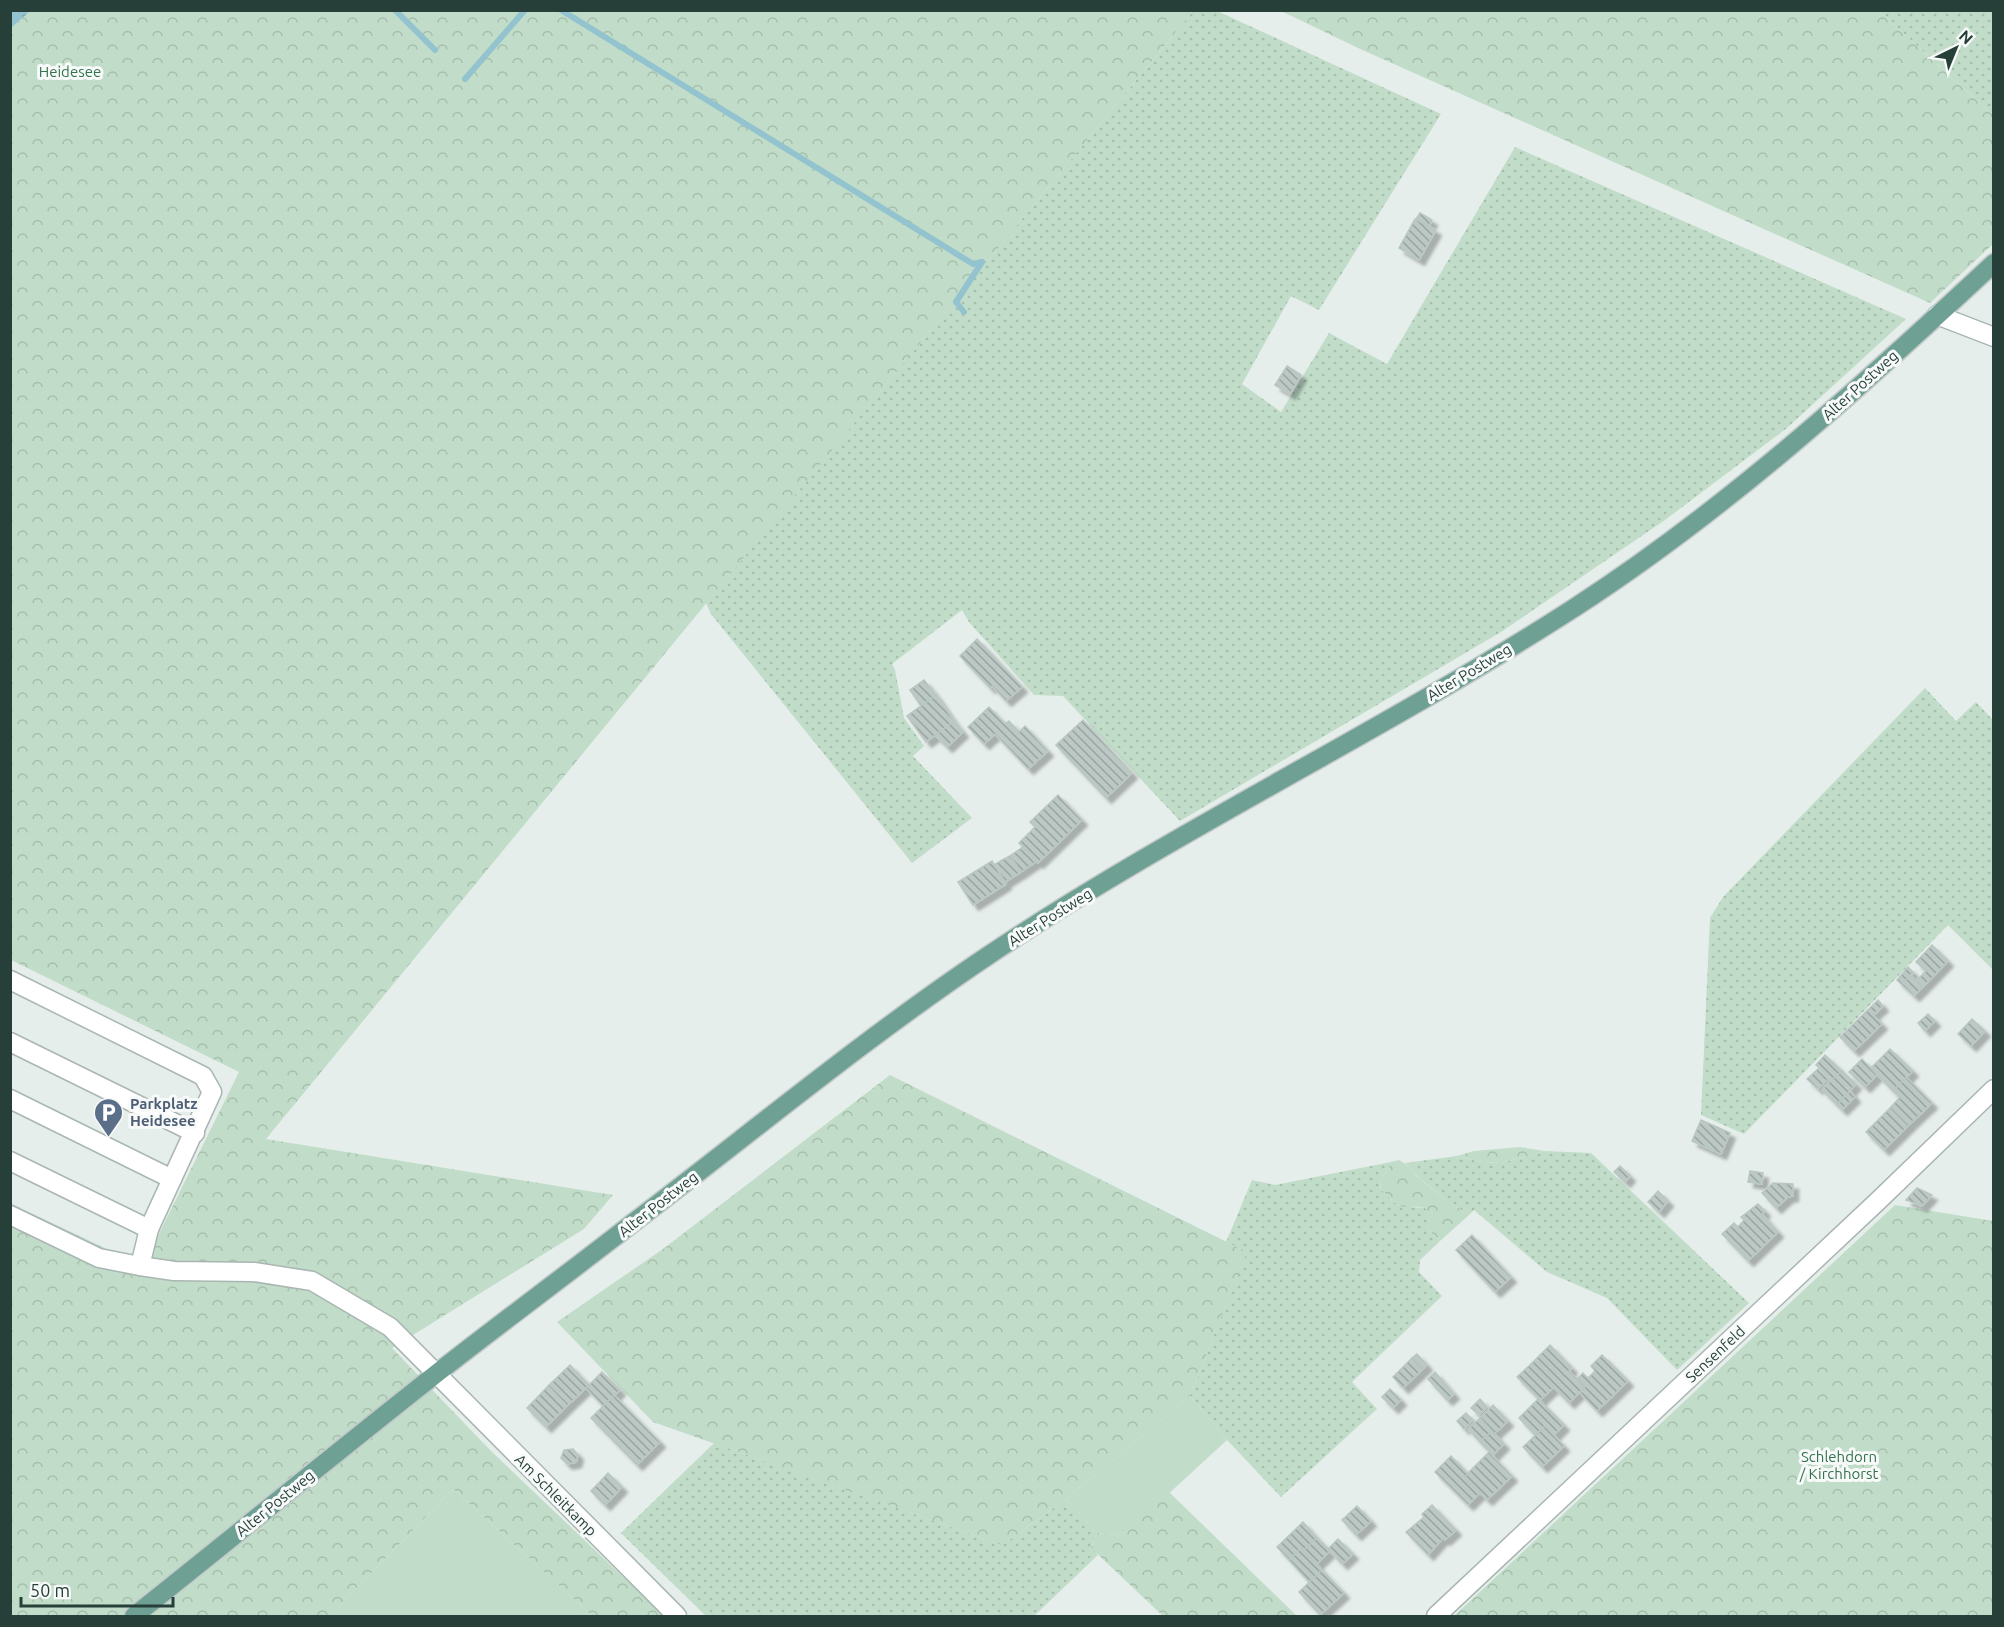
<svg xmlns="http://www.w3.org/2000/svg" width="2004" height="1627" viewBox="0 0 2004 1627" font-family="Ubuntu,sans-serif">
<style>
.grass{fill:url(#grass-dots)}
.forest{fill:url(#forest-crowns)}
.pitch{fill:#c1ddc9}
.water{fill:url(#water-ripples)}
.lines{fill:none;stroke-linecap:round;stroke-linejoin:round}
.stream{stroke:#93c3ce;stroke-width:6}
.building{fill:url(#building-back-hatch);stroke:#b9c7c2;stroke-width:1.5;filter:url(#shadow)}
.minor-casing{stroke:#a9b6b2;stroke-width:21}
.major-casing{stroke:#c2c9c8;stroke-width:21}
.minor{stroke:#fff;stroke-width:18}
.major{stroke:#6ea094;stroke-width:18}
.labels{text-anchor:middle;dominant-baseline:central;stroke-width:6;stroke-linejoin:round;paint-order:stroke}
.park-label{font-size:15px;fill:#33734d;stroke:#f7faf9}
.street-label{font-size:15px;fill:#263f39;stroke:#f7faf9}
.service-label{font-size:15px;font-weight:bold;fill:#4e5e75;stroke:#f7faf9;text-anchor:start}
</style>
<defs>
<pattern id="grass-dots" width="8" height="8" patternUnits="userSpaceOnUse" patternTransform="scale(1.5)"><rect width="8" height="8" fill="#c1ddc9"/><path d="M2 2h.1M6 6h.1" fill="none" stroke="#a6bfad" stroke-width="1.8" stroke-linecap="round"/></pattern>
<pattern id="forest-crowns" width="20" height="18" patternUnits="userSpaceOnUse" patternTransform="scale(1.5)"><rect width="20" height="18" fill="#c1ddc9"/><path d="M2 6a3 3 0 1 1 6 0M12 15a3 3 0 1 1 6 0" fill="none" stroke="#a6bfad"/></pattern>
<pattern id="water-ripples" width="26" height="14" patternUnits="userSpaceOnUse" patternTransform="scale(1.5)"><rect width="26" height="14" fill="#93c3ce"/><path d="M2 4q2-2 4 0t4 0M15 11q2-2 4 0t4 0" fill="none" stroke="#78a0a8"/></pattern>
<pattern id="building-back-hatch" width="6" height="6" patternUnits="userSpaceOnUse" patternTransform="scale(1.5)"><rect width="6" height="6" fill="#bcc8c4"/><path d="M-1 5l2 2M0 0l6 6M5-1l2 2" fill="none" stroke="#99a4a0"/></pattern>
<filter id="shadow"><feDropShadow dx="5.5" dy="5.5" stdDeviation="1.5" flood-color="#0004"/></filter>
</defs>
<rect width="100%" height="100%" fill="#e6eeeb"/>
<g class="grass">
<path d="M1193,11h24l224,103 -122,196 -28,-14 -49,88 39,28 48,-79 58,31 128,-217 391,172 -119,109 -122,92 -164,112 -321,189 -117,-125 -29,-1 -65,-73 -7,-12 -70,54 3,6 9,48 20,28 -11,10 59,62 -60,45 -201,-249 -5,-11z"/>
<path d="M1879,11h114v104z"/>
<path d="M1925,688l31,33 20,-19 17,18 -1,5 2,2 -1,243 -45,-45 -204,209 -43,-19 9,-197 13,-21z"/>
<path d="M1545,1151l46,2 158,150 -72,67 -70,-72 -60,-26 -73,-62 -5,5c-24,-15 -45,-31 -64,-52l52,-7 24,6 20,1z"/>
<path d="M1391,1162l-10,18 -1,8c7,7 15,18 25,19 7,0 13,0 20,1l6,7 -3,14 12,12 -20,19 -1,12 23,24 -90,86 25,27 -96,88 -54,-57 -37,-44 56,-143 -20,-11 26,-62 23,5z"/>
<path d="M714,1443l288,102 64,-46 31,34 -6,14 7,8 -64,61h-328l-85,-83z"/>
</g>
<g class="forest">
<path d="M30,10l1163,1 -927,1128 347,56 -29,34 -192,119 98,102 174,166h-72l-139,-127 -123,127h-319l-1,-413 133,63 96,-194 -228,-112v-932z"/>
<path d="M1281,11h598l114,104v129l-63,59 -572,-255z"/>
<path d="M890,1075l357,177 -57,144 -124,103 -64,46 -349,-123 -96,-100 106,-73z"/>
<path d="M1520,1147l25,4 -44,12 -20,-1 -24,-6 17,-5z"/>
<path d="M1399,1160c8,4 12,10 18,16 16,15 34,27 52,39l-29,26 -12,-12 2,-14 -5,-7c-7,-2 -13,-1 -20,-1 -10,-1 -18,-12 -25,-19l1,-8 10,-18z"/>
<path d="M1895,1205l98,16v395h-539z"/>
<path d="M1169,1492l128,124h-134l-72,-68 6,-15 18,2 13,-4z"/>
</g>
<g class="pitch">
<path d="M1190,1396l37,44 -99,91 -13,4 -18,-2 -31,-34z"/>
<path d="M453,1489l139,127h-262z"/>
</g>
<path class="water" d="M11,10h19v1l-19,17z"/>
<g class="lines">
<g class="stream">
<path d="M395,10l40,40"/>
<path d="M561,10l412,254 9,-2 -26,40 8,10"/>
<path d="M465,79l60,-69"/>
</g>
</g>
<g class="building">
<path d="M1420,213l12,7 -3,6 -13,-7z"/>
<path d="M1415,219l21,11 -17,30 -20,-12z"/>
<path d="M1287,366l14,9 -11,19 -15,-9z"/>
<path d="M977,639l45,48 -16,14 -14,-15 -2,2 -30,-32z"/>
<path d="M924,680l12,15 -15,11 -11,-16z"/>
<path d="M936,695l18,26 -28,21 -19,-26z"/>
<path d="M989,707l16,17 4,-3 10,11 6,-6 23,25 -20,18 -33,-35 -11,10 -16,-17z"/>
<path d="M1083,720l49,53 -26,25 -50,-53z"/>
<path d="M954,721l9,11 -16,15 -12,-12z"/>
<path d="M1058,795l24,25 -44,43 -19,-20 16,-16 -5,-5z"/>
<path d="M1023,847l14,14 -16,11 -11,-16z"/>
<path d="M1010,856l11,16 -8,5 -11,-17z"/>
<path d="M1002,860l11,17 -8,5 -11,-17z"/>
<path d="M992,861l14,23 -33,21 -15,-23z"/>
<path d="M1932,945l16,16 -24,25 -7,-6 9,-9 -10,-9z"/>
<path d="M1908,967l5,5 -11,13 -5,-5z"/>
<path d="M1910,975l13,12 -9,9 -12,-11z"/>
<path d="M1878,1000l5,6 -10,9 9,9 -28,27 -14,-14z"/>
<path d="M1928,1014l7,7 -10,10 -7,-8z"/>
<path d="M1972,1019l13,12 -14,15 -13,-12z"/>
<path d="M1890,1049l23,22 -20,20 -22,-23z"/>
<path d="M1825,1055l17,16 -9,9 -17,-15z"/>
<path d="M1862,1059l15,16 -12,12 -16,-15z"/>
<path d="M1818,1069l10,10 -10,10 -11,-10z"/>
<path d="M1842,1071l14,13 -14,15 -15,-15z"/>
<path d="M1906,1077l26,26 -23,22 -18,-18 9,-10 -7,-6z"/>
<path d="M1827,1084l15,15 -5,6 -15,-15z"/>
<path d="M1850,1091l5,6 -13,13 -5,-5z"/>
<path d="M1891,1107l18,18 -25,25 -18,-18z"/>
<path d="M1701,1120l29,13 -9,21 -29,-13z"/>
<path d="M1620,1166l10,10 -5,6 -11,-10z"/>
<path d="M1750,1171l13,2 -1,11 -14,-2z"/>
<path d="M1773,1183l20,1v12l-5,1 -12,11 -14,-15z"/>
<path d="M1917,1188l15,7 -10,11 -16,-6z"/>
<path d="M1658,1191l10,10 -9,11 -11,-10z"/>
<path d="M1758,1204l7,7 -3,3 16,18 -30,29 -26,-27 12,-11 4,4 6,-7 -3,-3z"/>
<path d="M1472,1235l39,42 -16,15 -39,-42z"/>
<path d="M1550,1345l22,23 -3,3 16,16 -16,16 -38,-39z"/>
<path d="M1417,1354l10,11 -4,4 -11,-11z"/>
<path d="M1602,1355l26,26 -31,30 -17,-18 5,-6 -8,-8 6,-6 5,5 7,-7 -4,-5z"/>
<path d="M1412,1358l11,11 -20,19 -10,-11z"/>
<path d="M1531,1364l23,23 -14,13 -23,-23z"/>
<path d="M570,1365l19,20 -22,21 -19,-20z"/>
<path d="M602,1372l18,18 -17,16 -17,-18z"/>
<path d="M1435,1372l19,22 -7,6 -19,-21z"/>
<path d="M548,1386l19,20 -21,21 -19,-19z"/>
<path d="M1390,1389l11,11 -8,8 -11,-11z"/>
<path d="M614,1395l46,47 -23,23 -46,-47z"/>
<path d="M1480,1399l7,8 -8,8 -8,-7z"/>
<path d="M1538,1399l26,26 -10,10 -9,-9 -10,9 -16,-17z"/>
<path d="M1493,1405l15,16 -14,13 -14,-16z"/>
<path d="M1466,1413l7,7 -9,9 -7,-8z"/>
<path d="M1480,1418l12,13 -12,11 -12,-13z"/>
<path d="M1545,1426l19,20 -22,21 -19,-20z"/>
<path d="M1492,1431l12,13 -11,11 -13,-13z"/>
<path d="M573,1449l5,6 -2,7 -9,2 -6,-6 3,-8z"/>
<path d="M1489,1452l23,24 -25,24 -23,-23z"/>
<path d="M1451,1456l17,18 -4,3 16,16 -12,12 -33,-33z"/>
<path d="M608,1473l14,14 -17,18 -14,-14z"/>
<path d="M1432,1505l24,25 -11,10 -2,-2 -15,17 -22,-23 18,-15 -2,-3z"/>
<path d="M1357,1506l14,15 -15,14 -14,-15z"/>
<path d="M1303,1522l14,16 -13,12 -3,-2 -12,12 -12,-13z"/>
<path d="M1317,1538l13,13 -13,13 -13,-14z"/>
<path d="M1338,1539l15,15 -11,10 -14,-15z"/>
<path d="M1301,1548l21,22 -13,12 -20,-22z"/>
<path d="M1322,1570l22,23 -24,22 -21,-23z"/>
</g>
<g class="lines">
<defs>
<g id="minor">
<path d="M1937,315l57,22"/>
<path d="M10,980l193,96 9,16 -63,137 -9,37"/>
<path d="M10,1042l185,91"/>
<path d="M10,1099l162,80"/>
<path d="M10,1161l139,68"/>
<path d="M10,1215l89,43 41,8 34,5 80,1 58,9 78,46 287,289"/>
<path d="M1436,1616l443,-416 115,-111"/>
</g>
<path id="major" d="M134,1616c102,-81 204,-165 307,-246 64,-50 129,-98 193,-148 117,-89 230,-183 352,-265 189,-127 396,-225 588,-349 153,-99 287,-221 420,-345"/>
</defs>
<use href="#minor" class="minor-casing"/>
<use href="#major" class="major-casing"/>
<use href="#minor" class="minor"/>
<use href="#major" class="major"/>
</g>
<defs>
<symbol id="parking-pin" viewBox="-11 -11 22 30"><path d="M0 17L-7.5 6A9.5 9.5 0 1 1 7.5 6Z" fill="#5c6f8a" stroke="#f7faf9"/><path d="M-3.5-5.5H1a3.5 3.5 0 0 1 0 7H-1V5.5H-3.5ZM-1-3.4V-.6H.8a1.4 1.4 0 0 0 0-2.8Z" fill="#fff"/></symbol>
</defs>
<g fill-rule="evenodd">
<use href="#parking-pin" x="92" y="1096" width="33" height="45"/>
</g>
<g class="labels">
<g class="park-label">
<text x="70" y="71">Heidesee</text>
<text x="1839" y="1456">Schlehdorn<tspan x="1839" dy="17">/ Kirchhorst</tspan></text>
</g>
<g class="street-label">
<text transform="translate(1860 385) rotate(-42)">Alter Postweg</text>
<text transform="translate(1469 672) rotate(-31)">Alter Postweg</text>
<text transform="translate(1050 917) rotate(-32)">Alter Postweg</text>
<text transform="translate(658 1204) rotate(-38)">Alter Postweg</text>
<text transform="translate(1715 1354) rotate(-43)">Sensenfeld</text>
<text transform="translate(556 1495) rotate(45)">Am Schleitkamp</text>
<text transform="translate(275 1503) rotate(-39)">Alter Postweg</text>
</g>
<g class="service-label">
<text x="130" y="1103">Parkplatz<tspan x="130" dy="17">Heidesee</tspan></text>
</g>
</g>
<rect width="2004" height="1627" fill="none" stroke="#263f39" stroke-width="24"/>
<g transform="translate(1956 48) rotate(43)" stroke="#f7faf9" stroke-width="4.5" paint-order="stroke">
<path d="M0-4.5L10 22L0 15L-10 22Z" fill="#263f39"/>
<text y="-9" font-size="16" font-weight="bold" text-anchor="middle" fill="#263f39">N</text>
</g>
<path d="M21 1597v9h152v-9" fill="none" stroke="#263f39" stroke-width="3"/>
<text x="30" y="1597" font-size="18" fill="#263f39" stroke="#f7faf9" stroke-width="4.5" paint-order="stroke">50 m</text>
</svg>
